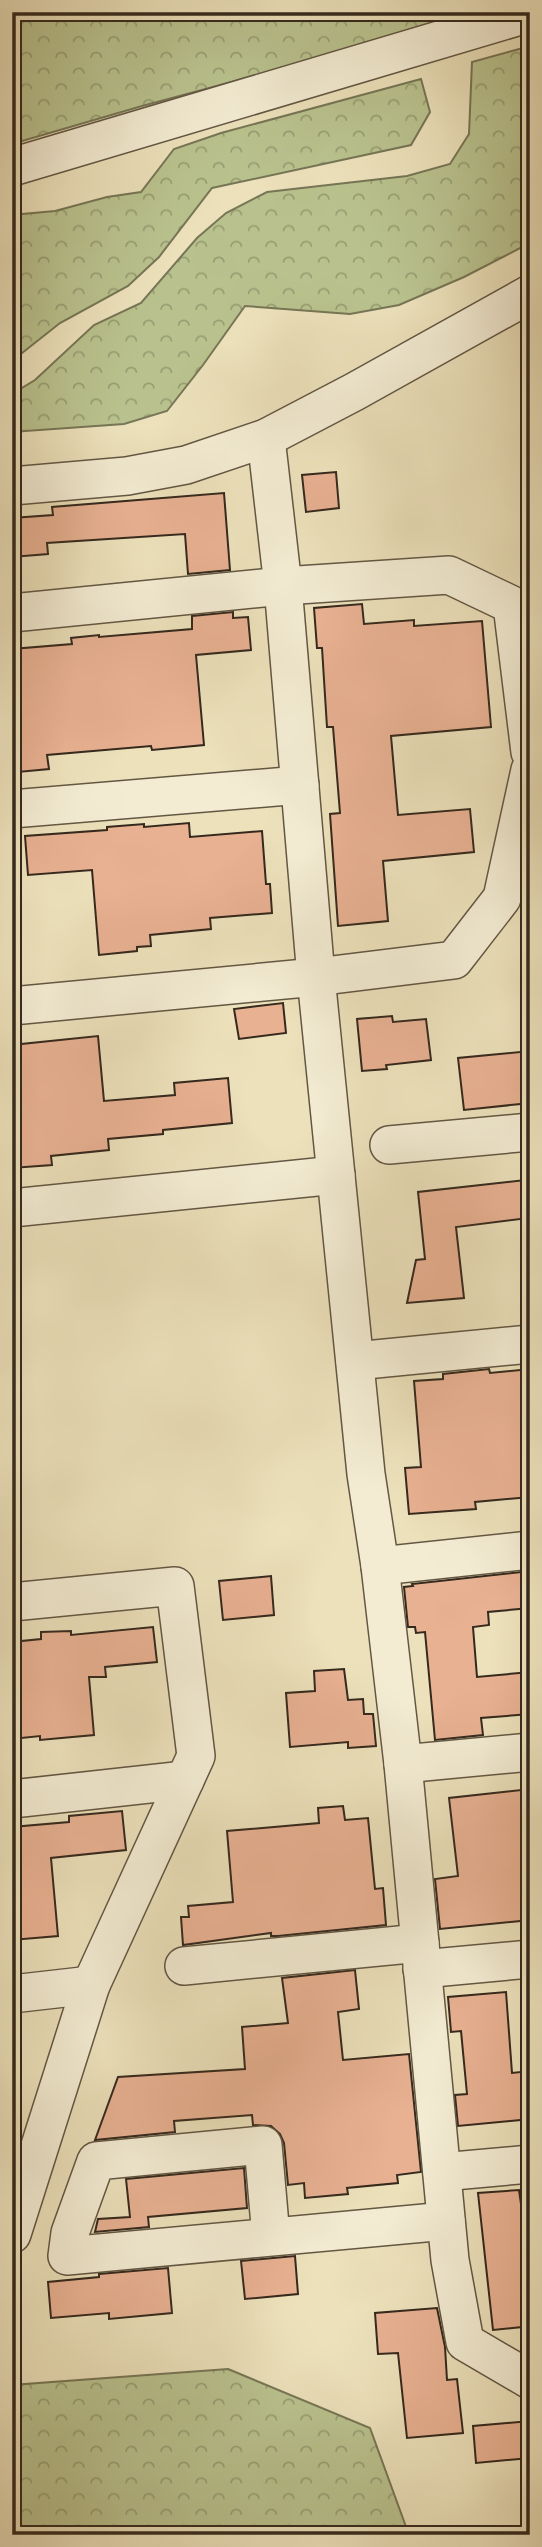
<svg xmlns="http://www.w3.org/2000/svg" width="542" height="2547" viewBox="0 0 542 2547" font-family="'Sorts Mill Goudy',serif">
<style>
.forest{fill:url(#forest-crowns);stroke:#777656;stroke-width:2}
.building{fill:#e8b192;stroke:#35291d;stroke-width:2}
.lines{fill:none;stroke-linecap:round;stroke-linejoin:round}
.minor-casing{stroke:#635744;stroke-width:40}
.minor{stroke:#f3ecd3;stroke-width:37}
</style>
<defs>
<pattern id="forest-crowns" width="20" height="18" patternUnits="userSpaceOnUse" patternTransform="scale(1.75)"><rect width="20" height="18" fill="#b9c28e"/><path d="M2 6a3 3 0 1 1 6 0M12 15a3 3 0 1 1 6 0" fill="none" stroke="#979e73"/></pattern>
</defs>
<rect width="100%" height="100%" fill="#ece1bb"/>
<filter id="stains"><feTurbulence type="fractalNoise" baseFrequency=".00286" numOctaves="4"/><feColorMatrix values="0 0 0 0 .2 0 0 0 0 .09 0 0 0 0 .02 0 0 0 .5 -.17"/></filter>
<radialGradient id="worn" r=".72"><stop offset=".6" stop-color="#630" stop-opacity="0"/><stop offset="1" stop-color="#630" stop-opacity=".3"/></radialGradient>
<g class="forest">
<path d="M12,12h483l-353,94 -130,38z"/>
<path d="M530,46v197l-66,34 -65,28 -49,9 -105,-8 -42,59 -36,46 -43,13 -112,8v-38l23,-14 59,-55 47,-22 56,-65 29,-25 41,-21 140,-16 43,-12 19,-30 3,-72z"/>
<path d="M421,79l9,33 -19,33 -199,43 -53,69 -31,29 -68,37 -48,38v-146l43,-4 52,-14 34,-5 33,-43 47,-16z"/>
<path d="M228,2369l142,59 39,107h-397v-150z"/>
</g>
<g class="building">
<path d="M336,472l3,36 -33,4 -4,-37z"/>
<path d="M224,493l6,77 -42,4 -3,-40 -138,9 1,11 -36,3v-39l41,-3 -1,-8z"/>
<path d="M362,604l2,20 50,-4v6l68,-5 9,106 -100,9 7,79 72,-6 4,43 -91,9 5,60 -50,5 -8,-112 10,-1 -7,-86h-6l-5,-79h-5l-3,-40z"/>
<path d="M233,612v6l15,-1 3,33 -55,5 8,90 -52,5 -1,-4 -104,9 2,14 -31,3 -5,-51h3l-4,-72 60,-5 -1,-6 28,-3v2l93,-8v-13z"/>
<path d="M189,823l1,14 72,-6 4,53h4l2,29 -62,5 1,11 -61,6 1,11 -14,1v4l-38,4 -7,-85 -64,5 -3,-39 82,-6v-3l37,-3v3z"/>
<path d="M283,1003l3,30 -47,6 -5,-30z"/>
<path d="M392,1016l1,6 33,-3 5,41 -45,5 1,4 -25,2 -5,-52z"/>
<path d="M98,1036l6,65 71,-6 -1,-12 54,-5 4,45 -69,7v4l-55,5 1,11 -58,6 1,9 -40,3v-123z"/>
<path d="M530,1051v52l-66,7 -6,-52z"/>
<path d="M525,1180l4,38 -73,9 8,71 -57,5 9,-43 9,-1 -7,-67z"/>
<path d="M489,1369l1,4 40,-4v128l-55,5 1,7 -67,5 -4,-46 16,-1 -7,-86 29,-2v-5z"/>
<path d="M530,1571v37l-42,4 1,13 -16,2 4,50 53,-5v42l-49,4 2,17 -48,5 -10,-108 -9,1 -1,-6h-7l-4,-40 9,-1 -1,-2z"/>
<path d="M271,1576l3,39 -51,5 -4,-39z"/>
<path d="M153,1627l4,35 -52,5 1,10h-17l5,58 -54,5v-4l-28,3v-97l29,-3v-7l30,-1v4z"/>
<path d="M344,1669l4,31 15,-1 1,15h9l3,32 -28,2v-6l-58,5 -4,-54 29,-2 -1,-20z"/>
<path d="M530,1789v131l-90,9 -5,-50 23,-3 -9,-78z"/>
<path d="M343,1806l2,14 23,-2 7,71 8,-1 3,37 -108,11h-7v-3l-88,12 -2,-28h8l-1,-11 45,-4 -6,-71 92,-8 -1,-15z"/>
<path d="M122,1811l4,39 -75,8 7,78 -46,4v-113l57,-5v-6z"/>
<path d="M355,1970l4,39 -21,3 5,48 66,-6 12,118 -24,3 1,8 -51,5 1,6 -43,4 -1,-15 -16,2 -4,-42 -4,-9 -9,-8 -18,-1 -1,-10 -78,6 1,11 -80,8 23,-63 127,-8 -3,-42 46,-4 -6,-45z"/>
<path d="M506,1992l6,81 18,-2v48l-72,7 -3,-31 12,-1 -6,-63 -10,1 -3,-35z"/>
<path d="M244,2168l3,40 -99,9 1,10 -54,5 3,-13 32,-2 -4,-38z"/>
<path d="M519,2190l2,14 9,-1v116l-8,1v7l-29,3 -15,-137z"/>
<path d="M295,2256l3,38 -53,5 -4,-38z"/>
<path d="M168,2268l4,45 -63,6v-6l-58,5 -3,-36 51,-5v-3z"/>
<path d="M437,2308l8,39 2,33 10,-1 6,54 -56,5 -9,-85 -20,1 -3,-41z"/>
<path d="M530,2421v37l-54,5 -3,-37z"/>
</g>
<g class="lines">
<defs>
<g id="minor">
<path d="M12,167l518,-154"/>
<path d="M266,438l17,148 33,391 50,497 14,92 23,198 47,496 15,82 65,38"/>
<path d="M12,486l115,-10 59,-11 80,-27 88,-46 176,-98"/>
<path d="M12,613l271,-27 166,-11 63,30 18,147"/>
<path d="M12,809l288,-24"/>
<path d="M12,1006l304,-29 138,-17 48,-62 28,-128"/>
<path d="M389,1145l141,-13"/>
<path d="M12,1208l324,-33"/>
<path d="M355,1361l175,-17"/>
<path d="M380,1566l150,-16"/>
<path d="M12,1602l163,-16 21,170 -105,229 -79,249"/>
<path d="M403,1764l127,-12"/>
<path d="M12,1799l173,-19"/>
<path d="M184,1966l236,-23"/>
<path d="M422,1969l108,-10"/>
<path d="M12,1994l79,-9"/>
<path d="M442,2172l88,-8"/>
<path d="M271,2237l-8,-92 -167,16 -26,72 -3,23 379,-35"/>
</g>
</defs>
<use href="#minor" class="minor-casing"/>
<use href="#minor" class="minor"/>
</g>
<rect width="542" height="2547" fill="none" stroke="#ece1bb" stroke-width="42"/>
<rect x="14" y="14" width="514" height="2519" fill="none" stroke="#35291d" stroke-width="3.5"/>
<rect x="21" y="21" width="500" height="2505" fill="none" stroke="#35291d" stroke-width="2"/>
<rect width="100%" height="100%" filter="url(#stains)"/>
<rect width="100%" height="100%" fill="url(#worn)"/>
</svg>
